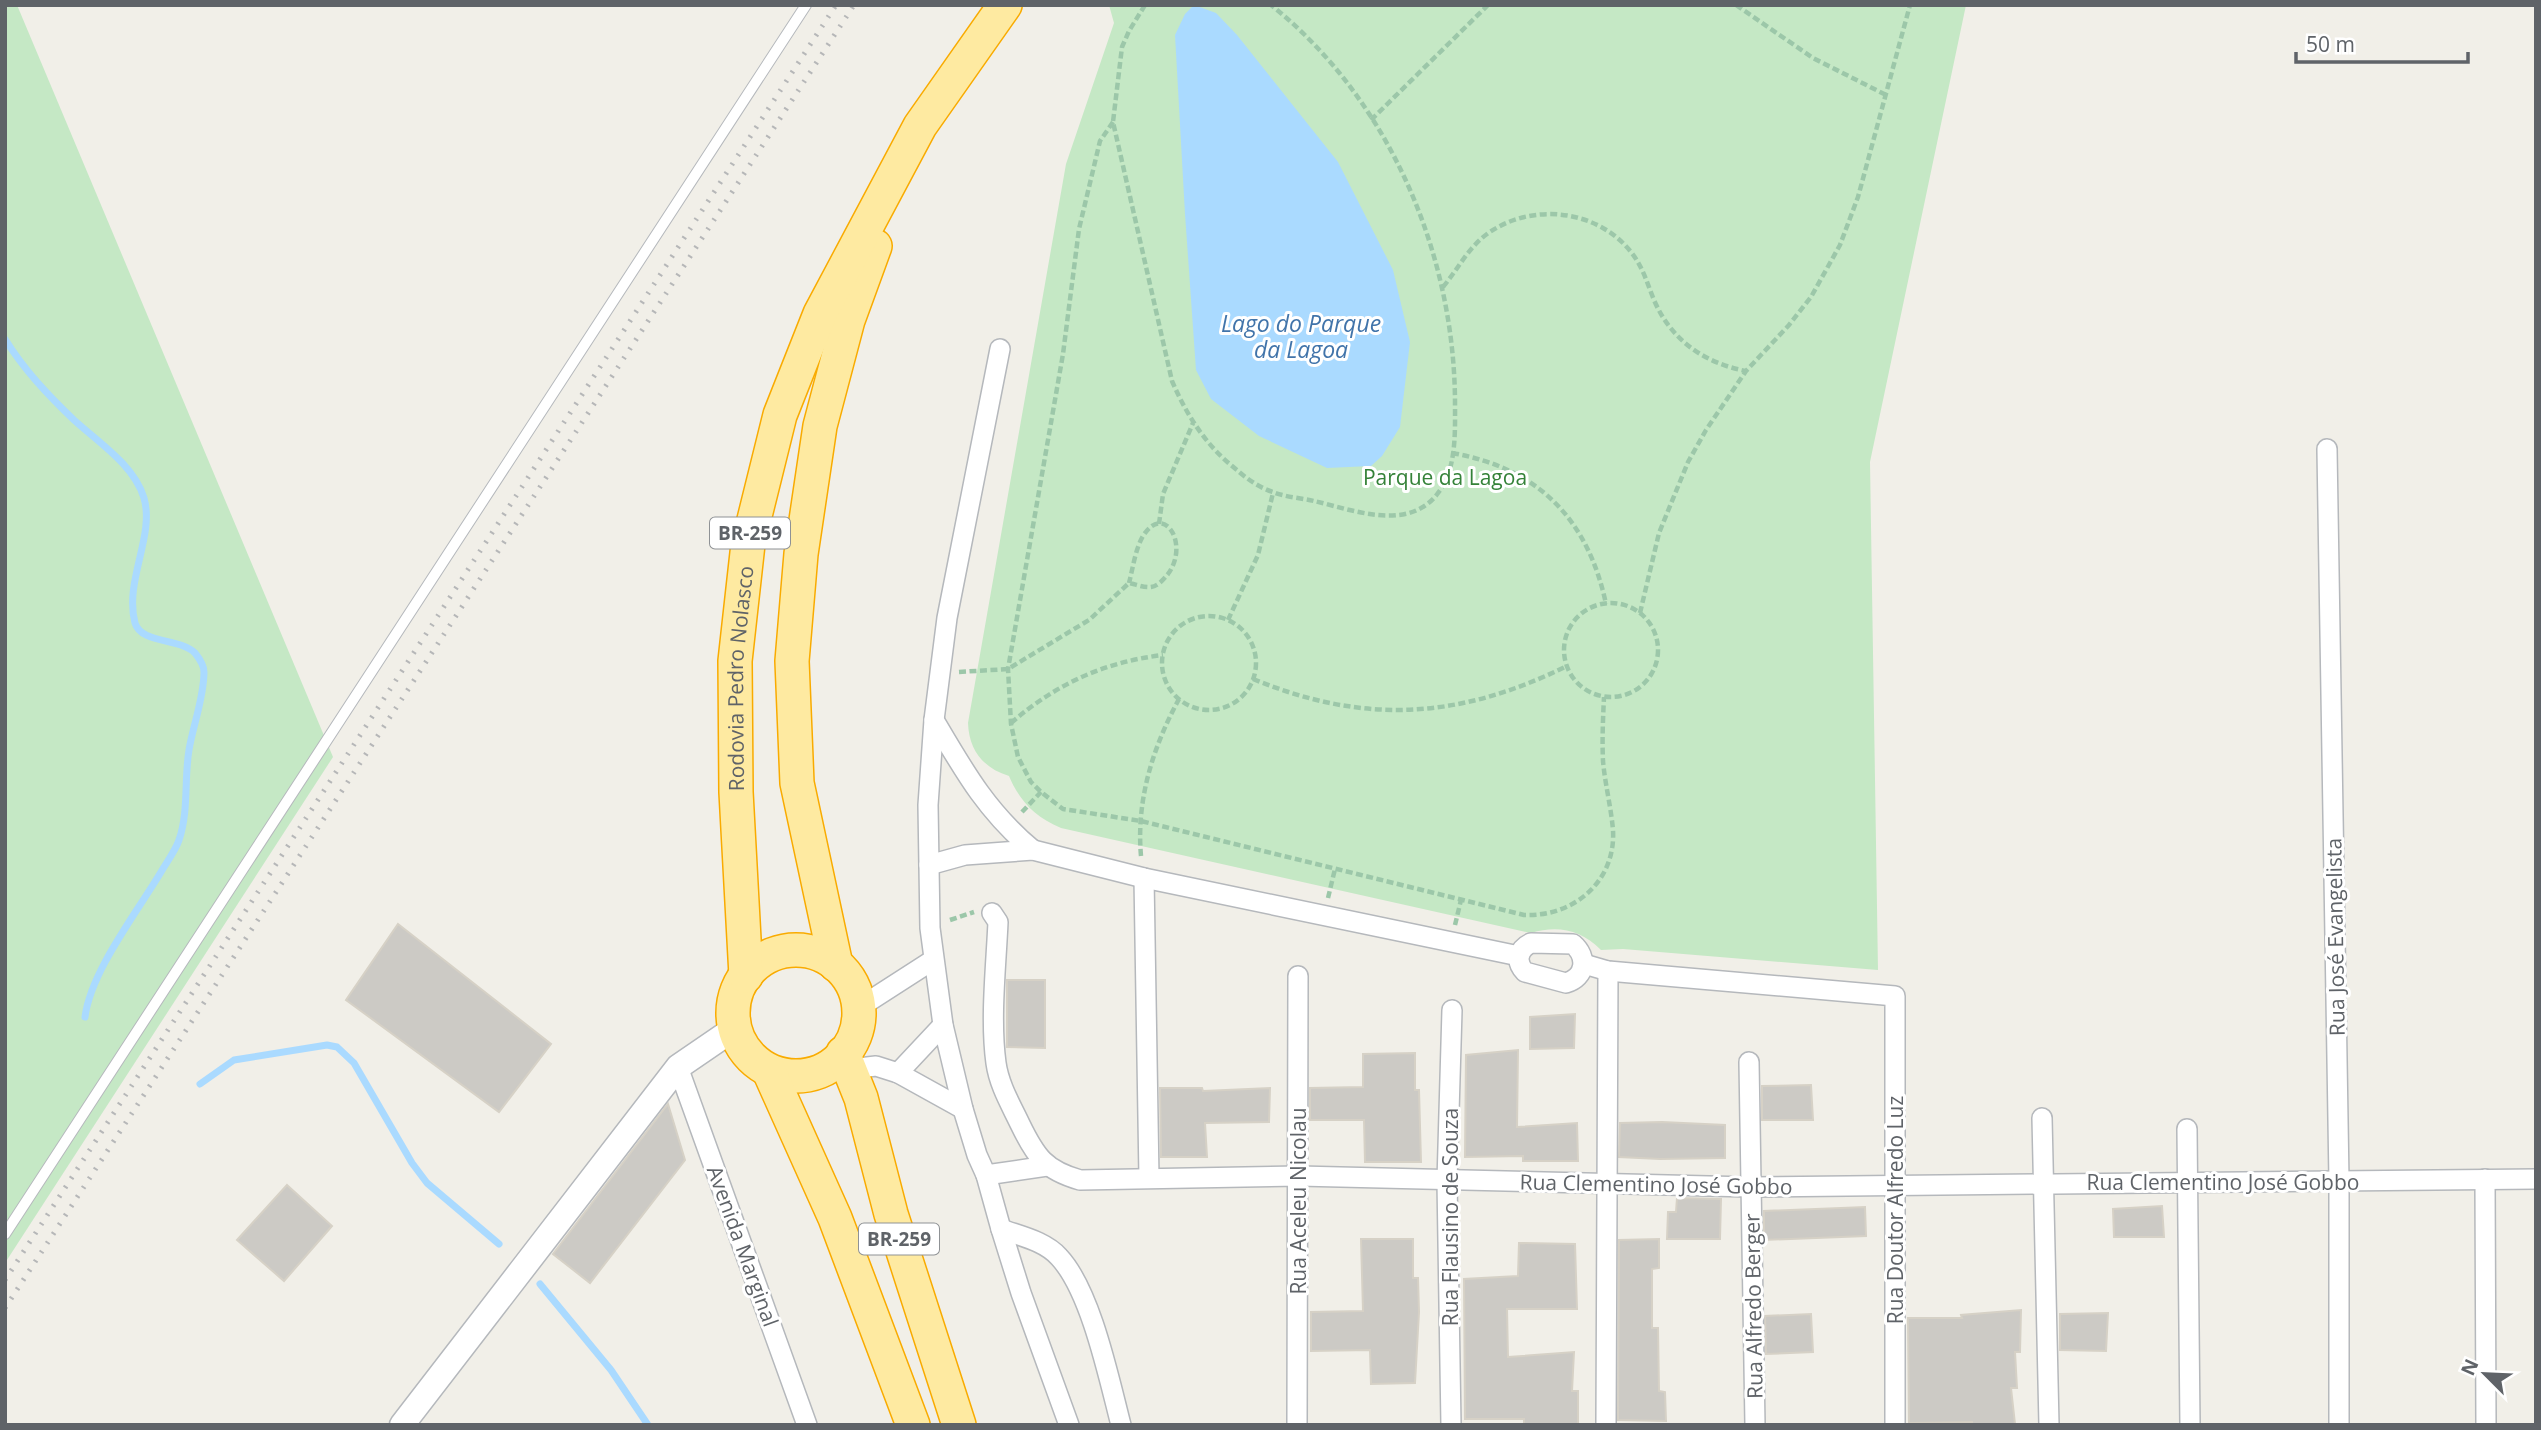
<svg xmlns="http://www.w3.org/2000/svg" width="2541" height="1430" viewBox="0 0 2541 1430" font-family="'Open Sans',sans-serif">
<style>
.green{fill:#c5e8c5}
.water{fill:#aadaff}
.lines{fill:none;stroke-linecap:round;stroke-linejoin:round}
.stream{stroke:#aadaff;stroke-width:7}
.building{fill:#cccac5;stroke:#d6d1c6;stroke-width:2}
.service-casing{stroke:#b5b8bc;stroke-width:12}
.minor-casing{stroke:#b5b8bc;stroke-width:22}
.tertiary-casing{stroke:#b5b8bc;stroke-width:27}
.trunk-casing{stroke:#f9ab00;stroke-width:36}
.path{stroke:#9cc7a9;stroke-width:4.5;stroke-dasharray:7 3.5;stroke-linecap:butt}
.service{stroke:#fff;stroke-width:10}
.minor{stroke:#fff;stroke-width:19}
.tertiary{stroke:#fff;stroke-width:24}
.trunk{stroke:#feeaa1;stroke-width:33}
.rail{stroke:#b6b7b8;stroke-width:5;stroke-dasharray:2 9;stroke-linecap:butt}
.labels{text-anchor:middle;dominant-baseline:central;stroke-width:6;stroke-linejoin:round;paint-order:stroke}
.shield{fill:#fff;stroke:#8f9295;stroke-width:2}
.shield-label{font-size:19px;font-weight:bold;fill:#5f6368}
.park-label{font-size:21px;fill:#348238;stroke:#fff}
.street-label{font-size:21px;fill:#5f6368;stroke:#fff}
.water-label{font-size:23px;font-style:italic;fill:#4174aa;stroke:#fff}
</style>
<rect width="100%" height="100%" fill="#f1efe8"/>
<g class="green">
<path d="M5,5h12l316,752 -328,506z"/>
<path d="M1109,5h857l-96,457 8,508 -255,-21 -22,1c-20,-20 -43,-25 -70,-17l-470,-105c-26,-11 -41,-26 -52,-52 -26,-8 -40,-26 -41,-53l98,-559 48,-141z"/>
</g>
<path class="water" d="M1194,5l22,8 21,22 101,127 55,108 17,72 -10,85 -18,29 -11,10 -44,2 -68,-32 -48,-37 -15,-29 -11,-156 -10,-179 10,-21z"/>
<g class="lines">
<g class="stream">
<path d="M5,339c19,31 43,56 69,81 24,22 60,45 70,78 11,38 -20,83 -9,125 6,21 46,15 60,30 4,5 9,12 9,19 0,26 -11,53 -15,78 -5,29 0,61 -10,90 -3,9 -10,19 -15,27 -25,43 -73,103 -79,150"/>
<path d="M200,1084l34,-24 93,-15 10,2 17,16 58,100 15,20 72,61"/>
<path d="M540,1284l71,86 37,55"/>
</g>
</g>
<g class="building">
<path d="M398,924l153,120 -52,68 -153,-112z"/>
<path d="M1007,980h38v68l-38,-1z"/>
<path d="M1575,1014l-1,34 -44,1v-32z"/>
<path d="M1518,1050l-1,77 60,-4 1,38h-55v-5l-58,1 1,-102z"/>
<path d="M1415,1053v37h4l2,72h-56l-1,-42h-54v-32l53,-1v-33z"/>
<path d="M1811,1085l2,35h-51v-34z"/>
<path d="M1160,1088h42l1,3 67,-3 -1,34 -64,1 2,34h-46z"/>
<path d="M668,1104l17,56 -95,123 -37,-29z"/>
<path d="M1662,1122l63,3v33l-65,1 -41,-2 1,-34z"/>
<path d="M287,1185l45,41 -48,55 -47,-41z"/>
<path d="M1677,1198l44,1 -1,40h-53l1,-27h8z"/>
<path d="M2162,1206l2,31h-50l-1,-28z"/>
<path d="M1865,1207l1,29 -102,4v-29z"/>
<path d="M1361,1239h52v39h5l1,34 -4,71 -44,1 -1,-34 -59,1v-39l52,-1z"/>
<path d="M1659,1239v29l-7,1v59h6l1,63 6,1 1,29 -48,-1 1,-180z"/>
<path d="M1519,1243l56,1 2,65h-70l1,48 66,-5 -2,39h6v34h-54v-6h-59l-1,-140 54,-3z"/>
<path d="M2021,1310l-1,42h-5l2,36h-6l4,36 -43,1v-3l-63,1 -1,-105h54l-1,-3z"/>
<path d="M2108,1313l-2,38 -46,-1v-36z"/>
<path d="M1811,1314l2,38 -47,2 -1,-38z"/>
</g>
<g class="lines">
<defs>
<path id="service" d="M5,1234l801,-1229"/>
<g id="minor">
<path d="M1000,349l-53,269 -13,102 -6,85 2,123 13,97 20,84 14,46 9,20 15,54 20,64 48,132"/>
<path d="M2327,449l12,732v244"/>
<path d="M934,720c30,51 53,92 99,130"/>
<path d="M929,865l36,-10 68,-5 111,28 375,78"/>
<path d="M1144,878l5,300"/>
<path d="M992,913l6,9c-2,45 -8,97 -2,141 3,22 15,42 24,61 16,33 25,46 60,56l219,-4 451,11 786,-8"/>
<path d="M1531,943l42,1c15,13 13,33 -7,39l-41,-11c-10,-10 -7,-23 6,-29z"/>
<path d="M1584,964l24,7 287,25v429"/>
<path d="M860,1007l73,-47"/>
<path d="M1749,1062l6,363"/>
<path d="M678,1067l129,358"/>
<path d="M850,1069l26,-3 22,7 65,36"/>
<path d="M898,1073l45,-48"/>
<path d="M2042,1118l7,307"/>
<path d="M2187,1129l3,296"/>
<path d="M986,1175l61,-9"/>
<path d="M2485,1179l1,246"/>
<path d="M1001,1229c19,7 44,12 58,28 32,34 50,122 62,168"/>
<path d="M1297,1425l1,-449"/>
<path d="M1451,1425l-4,-244 5,-171"/>
<path d="M1606,1425l2,-454"/>
</g>
<path id="tertiary" d="M402,1425l276,-358 57,-39"/>
<g id="trunk">
<circle cx="796" cy="1013" r="63"/>
<path d="M836,965l-39,-182 -5,-122 9,-107 19,-128 28,-106 27,-74"/>
<path id="s1" d="M746,976l-10,-184 -1,-131 13,-117 32,-129 40,-101 100,-188 85,-121"/>
<path d="M843,1053l18,45 30,116 68,211"/>
<path d="M769,1071l66,147 78,207"/>
</g>
</defs>
<use href="#service" class="service-casing"/>
<use href="#minor" class="minor-casing"/>
<use href="#tertiary" class="tertiary-casing"/>
<use href="#trunk" class="trunk-casing"/>
<g class="path">
<path d="M1145,5l-16,26 -7,16 -9,75 59,259c15,35 35,66 65,89 10,9 23,18 36,22 12,5 28,6 41,9 26,6 57,17 84,14 15,-1 31,-9 40,-22 19,-23 17,-63 17,-92 -1,-148 -66,-302 -184,-396"/>
<path d="M1736,5l77,53 73,37"/>
<path d="M1371,120l117,-115"/>
<path d="M1113,122l-13,19 -21,88 -16,125 -55,315 3,55 7,33 13,25 10,10 22,17 78,12 383,94c49,2 92,-33 89,-85 -2,-23 -8,-46 -10,-69 -1,-21 0,-43 1,-64"/>
<path d="M1443,287c15,-18 25,-39 44,-53 44,-32 110,-25 144,18 12,15 16,31 23,48 17,40 50,63 92,71"/>
<path d="M1452,453c86,15 136,66 154,151"/>
<path d="M1159,524l4,-30 30,-71"/>
<circle cx="1611" cy="650" r="47"/>
<path d="M1640,613l19,-80 29,-71 18,-32 40,-59 43,-46 22,-28 29,-52 18,-48 52,-192"/>
<circle cx="1209" cy="663" r="47"/>
<path d="M1228,620l30,-65 15,-62"/>
<path d="M959,672l49,-3 81,-49 40,-37c6,1 15,5 22,4 7,-1 13,-8 17,-13 22,-30 -4,-72 -25,-38 -8,14 -10,32 -14,47"/>
<path d="M1253,679c112,46 206,40 314,-13"/>
<path d="M1011,723c45,-39 93,-61 152,-68"/>
<path d="M1022,812l19,-20"/>
<path d="M1141,856c-5,-56 12,-109 38,-157"/>
<path d="M1328,898l7,-29"/>
<path d="M950,920l24,-8"/>
<path d="M1455,925l6,-25"/>
</g>
<use href="#service" class="service"/>
<use href="#minor" class="minor"/>
<use href="#tertiary" class="tertiary"/>
<use href="#trunk" class="trunk"/>
<g class="rail">
<path d="M5,1280l831,-1275"/>
<path d="M5,1308l849,-1303"/>
</g>
</g>
<g class="labels">
<g class="shield">
<rect x="710" y="517.5" width="80" height="31" rx="5"/>
<rect x="859" y="1223.5" width="80" height="31" rx="5"/>
</g>
<g class="shield-label">
<text x="750" y="533">BR-259</text>
<text x="899" y="1239">BR-259</text>
</g>
<g class="park-label">
<text x="1445" y="477">Parque da Lagoa</text>
</g>
<g class="street-label">
<text stroke="none"><textPath href="#s1" startOffset="298">Rodovia Pedro Nolasco</textPath></text>
<text transform="translate(2335 937) rotate(-91)">Rua José Evangelista</text>
<text x="2223" y="1182">Rua Clementino José Gobbo</text>
<text transform="translate(1656 1184) rotate(1)">Rua Clementino José Gobbo</text>
<text transform="translate(1298 1201) rotate(-90)">Rua Aceleu Nicolau</text>
<text transform="translate(1895 1210) rotate(-90)">Rua Doutor Alfredo Luz</text>
<text transform="translate(1450 1217) rotate(-90)">Rua Flausino de Souza</text>
<text transform="translate(743 1246) rotate(70)">Avenida Marginal</text>
<text transform="translate(1753 1306) rotate(-91)">Rua Alfredo Berger</text>
</g>
<g class="water-label">
<text x="1301" y="323">Lago do Parque<tspan x="1301" dy="26">da Lagoa</tspan></text>
</g>
</g>
<rect width="2541" height="1430" fill="none" stroke="#5f6368" stroke-width="14"/>
<g transform="translate(2485 1374) rotate(294)" stroke="#ffffff" stroke-width="5" paint-order="stroke">
<path d="M0-5L12 26L0 18L-12 26Z" fill="#5f6368"/>
<text y="-10" font-size="19" font-weight="bold" text-anchor="middle" fill="#5f6368">N</text>
</g>
<path d="M2296 52v10h172v-10" fill="none" stroke="#5f6368" stroke-width="3.5"/>
<text x="2306" y="52" font-size="21" fill="#5f6368" stroke="#ffffff" stroke-width="5" paint-order="stroke">50 m</text>
</svg>
